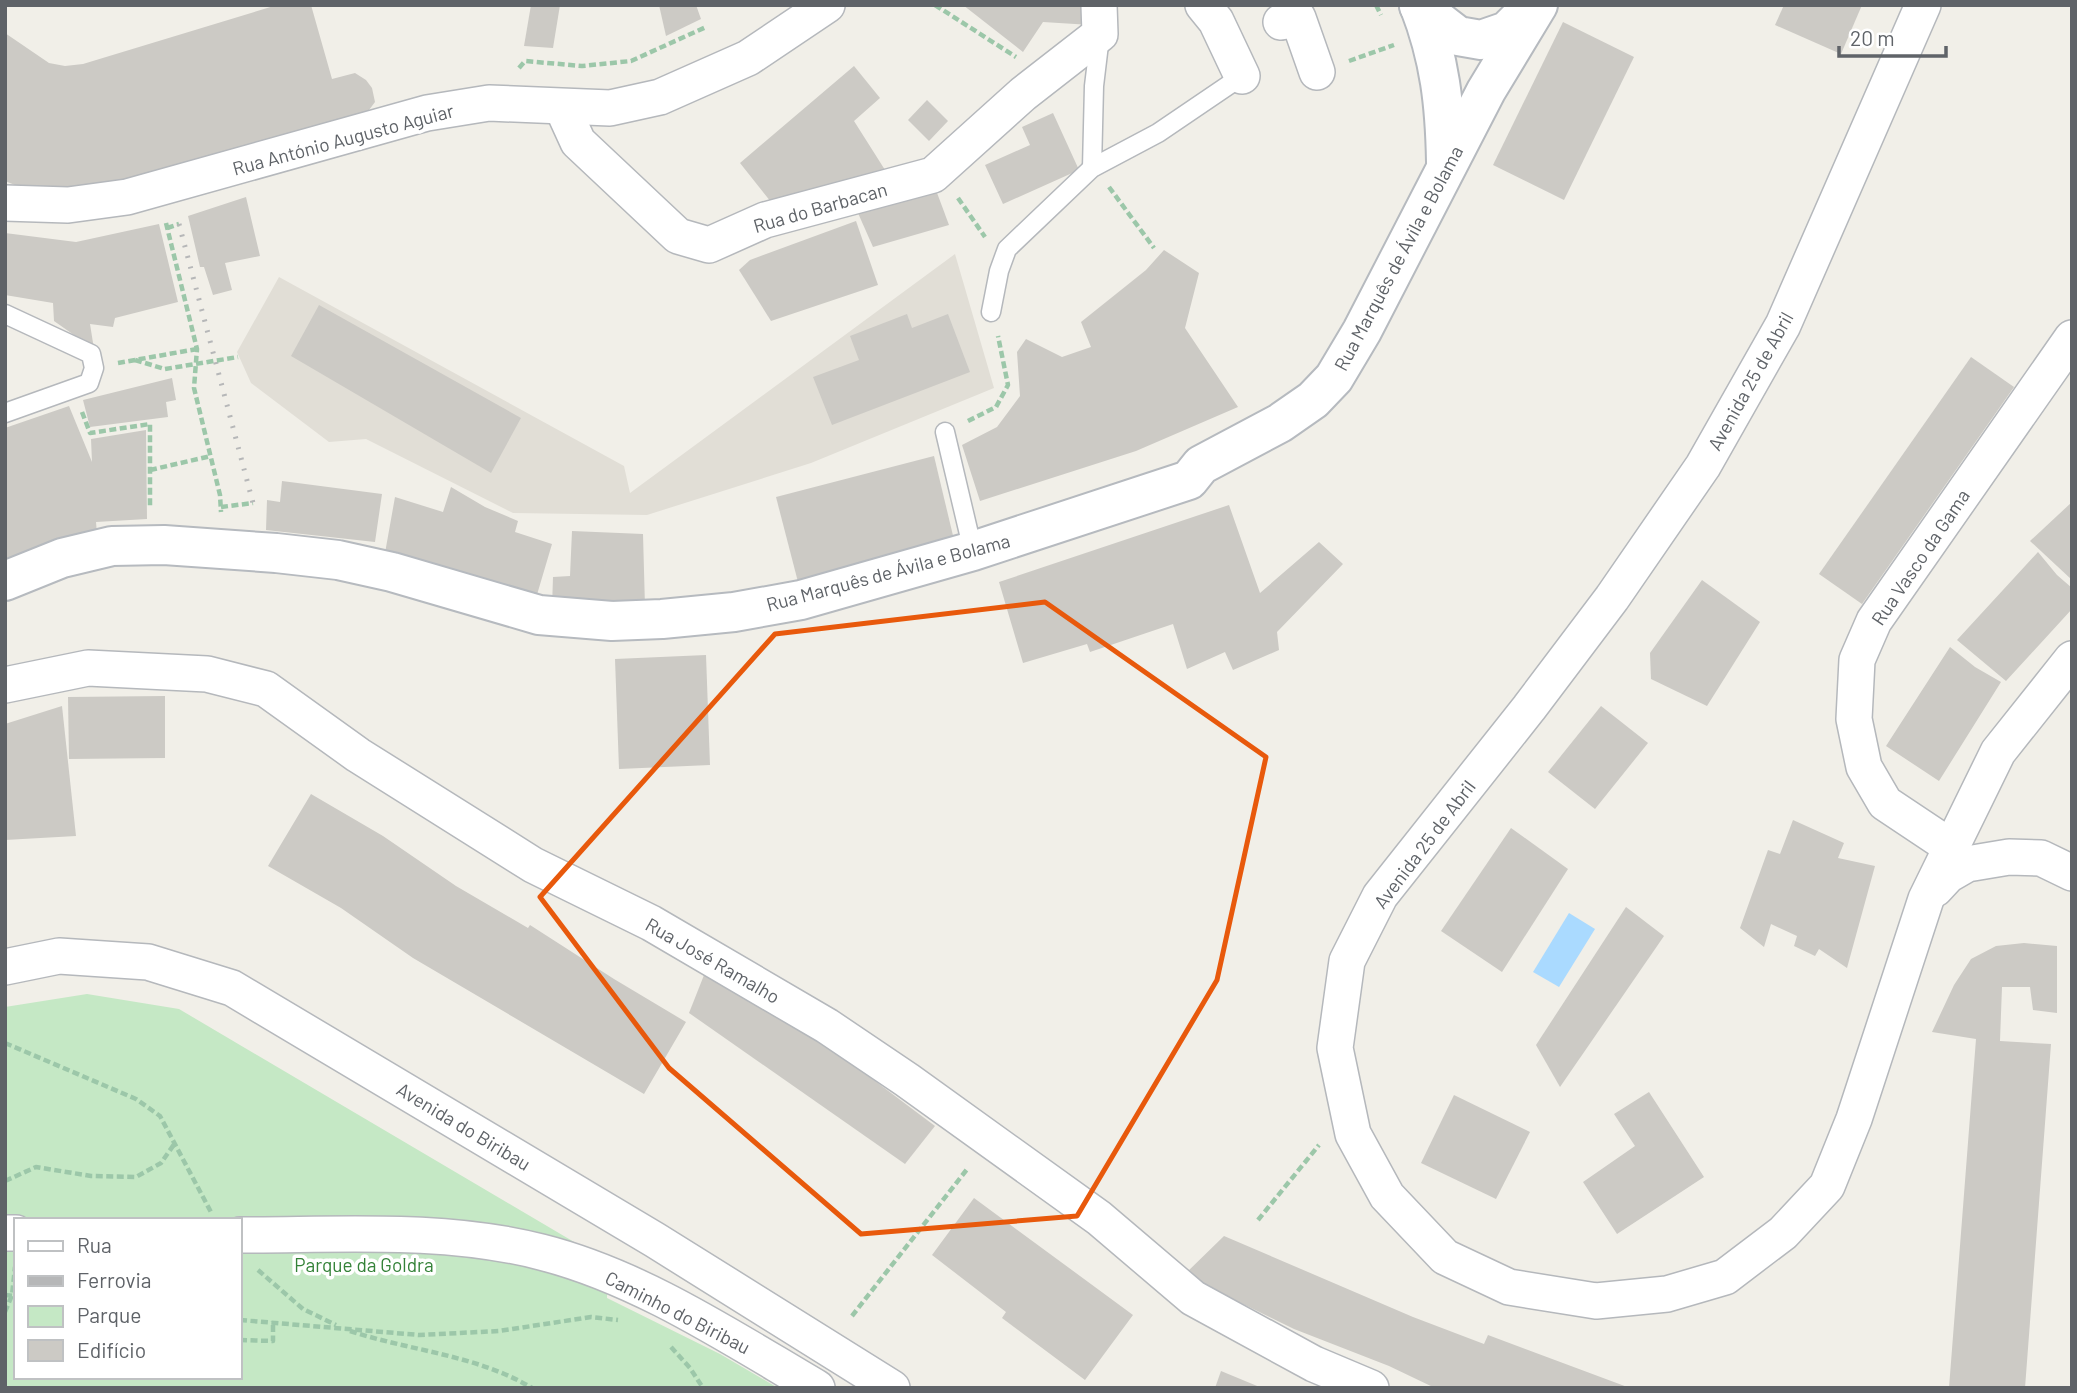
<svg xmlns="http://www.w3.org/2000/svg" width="2077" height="1393" viewBox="0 0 2077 1393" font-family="Barlow,sans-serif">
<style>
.education{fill:#e1ded6}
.green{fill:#c5e8c5;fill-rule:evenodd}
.water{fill:#aadaff}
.building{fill:#cccac5}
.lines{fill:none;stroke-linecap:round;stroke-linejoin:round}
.service-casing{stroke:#b5b8bc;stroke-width:21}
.minor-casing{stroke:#b5b8bc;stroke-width:38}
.secondary-casing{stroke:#b6babf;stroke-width:42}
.path{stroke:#9cc7a9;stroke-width:4.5;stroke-dasharray:7 3.5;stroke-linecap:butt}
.service{stroke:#fff;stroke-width:18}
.minor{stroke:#fff;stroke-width:35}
.secondary{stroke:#fff;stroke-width:38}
.rail{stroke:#b6b7b8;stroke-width:5;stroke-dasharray:2 9;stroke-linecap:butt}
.path-bridge{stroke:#9cc7a9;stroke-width:4.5;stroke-dasharray:7 3.5;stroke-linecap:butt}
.marked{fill:none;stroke:#e8590c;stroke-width:5;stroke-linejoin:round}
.labels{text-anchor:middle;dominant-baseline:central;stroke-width:7;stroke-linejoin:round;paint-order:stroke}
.street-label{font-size:19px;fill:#5f6368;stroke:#fff}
.park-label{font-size:19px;fill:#348238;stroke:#fff}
</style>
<rect width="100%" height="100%" fill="#f1efe8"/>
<path class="education" d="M955,254l39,134 -183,75 -164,52 -134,-2 -147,-74 -37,3 -78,-59 -14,-31 42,-75 345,189 6,27z"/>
<path class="green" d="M87,994l92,15 429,253 -1,36 113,56 58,34h-773v-381zM16,1220h224v157h-224z"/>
<path class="water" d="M1569,913l26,16 -36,58 -26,-15z"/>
<g class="building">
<path d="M277,5h34l21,74 23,-6 11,7 6,8 3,14 -9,12 -286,77 -60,-4 -15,-6v-148l44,30 16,3 18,-2z"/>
<path d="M531,5h29l-7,43 -29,-2z"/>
<path d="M659,5h37l5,14 -35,17z"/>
<path d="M963,5h128v20l-48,-3 -20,30z"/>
<path d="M1784,5h78l-21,49 -66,-29z"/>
<path d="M1563,22l71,35 -70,143 -71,-35z"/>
<path d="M854,66l26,32 -26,23 38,60 -117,26 -35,-44z"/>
<path d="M927,100l21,21 -19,20 -21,-21z"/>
<path d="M1053,113l26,57 -76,34 -18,-39 45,-20 -8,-18z"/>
<path d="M933,182l16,43 -76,22 -19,-43z"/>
<path d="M246,197l14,59 -35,7 7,27 -19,5 -9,-28h-4l-12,-51z"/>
<path d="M856,221l22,64 -107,36 -32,-51 11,-10z"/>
<path d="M159,224l19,78 -63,16 -2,9 -23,-3 4,25 -40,-28 -1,-18 -48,-8v-62l71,9z"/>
<path d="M1164,250l35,23 -14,55 53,79 -102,44 -156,50 -18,-56 35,-18 23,-31 -3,-44 9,-13 36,18 29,-10 -10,-25 65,-52z"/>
<path d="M319,305l202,113 -30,55 -200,-117z"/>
<path d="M907,314l5,14 36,-14 22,58 -138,53 -19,-48 46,-17 -9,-24z"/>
<path d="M1971,357l43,30 -152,217 -43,-30z"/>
<path d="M172,378l4,22 -10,2 2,15 -78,10 -7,-27z"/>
<path d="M69,406l23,56 -1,-23 55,-9 1,89 -51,3 1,12 -92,30v-136z"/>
<path d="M934,456l21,88 -157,38 -22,-85z"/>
<path d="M282,481l100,13 -7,48 -109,-12 1,-30 13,2z"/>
<path d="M451,487l34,20 33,14 -3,11 37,12 -16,54 -151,-45 10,-56 48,15z"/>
<path d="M2072,502v78l-42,-39z"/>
<path d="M1229,505l31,88 59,-51 24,22 -66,68 2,18 -46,20 -8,-18 -38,17 -14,-45 -83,28 -3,-8 -64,19 -24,-81z"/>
<path d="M572,531l71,3 2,73h-93l1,-30 17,-1z"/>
<path d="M2038,552l19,23 15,13v21l-66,72 -49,-41z"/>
<path d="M1702,580l58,42 -53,84 -56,-27 -1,-26z"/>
<path d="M1950,647l25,20 26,15 -62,99 -53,-35z"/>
<path d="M706,655l4,110 -91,4 -4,-110z"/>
<path d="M165,696v62l-96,1 -1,-62z"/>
<path d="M62,706l14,130 -71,4v-116z"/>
<path d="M1601,706l47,37 -53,66 -47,-37z"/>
<path d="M311,794l72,42 73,50 72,42 2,-3 84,54 72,43 -42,72 -231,-136 -72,-50 -73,-42z"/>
<path d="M1793,820l51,23 -6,15 37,8 -28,102 -28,-19 -4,7 -21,-10 3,-10 -26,-12 -7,23 -24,-19 28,-78 12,4z"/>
<path d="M1511,828l57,41 -66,103 -61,-41z"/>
<path d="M1626,907l38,29 -104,151 -24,-42z"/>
<path d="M2024,943l33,3v67l-24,-3 -3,-23h-28l-2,54 51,3 -26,344h-76l27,-349 -44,-7 22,-47 17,-26 25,-13z"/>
<path d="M708,965l54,31 173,130 -30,38 -216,-151z"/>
<path d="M1649,1092l55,85 -87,57 -34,-52 52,-36 -21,-32z"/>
<path d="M1454,1095l76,37 -34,67 -75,-36z"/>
<path d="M974,1198l159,117 -48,65 -83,-62 4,-6 -74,-57z"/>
<path d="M1224,1236l189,81 71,27 4,-9 142,53h-195l-46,-22 -95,-37 -110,-54z"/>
<path d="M1221,1371l41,17h-47z"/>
</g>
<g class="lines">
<defs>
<g id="service">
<path d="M1092,168l2,-82 6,-50"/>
<path d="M991,312l8,-41 8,-22 85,-81 66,-35 84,-57"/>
<path d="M5,314l86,40 3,14 -5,15 -84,30"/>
<path d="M945,432l28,119"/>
</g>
<g id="minor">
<path d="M1203,5l13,16 26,55"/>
<path d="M1923,5l-140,320 -80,141 -91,132 -83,110 -149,188 -33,65 -12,87 18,86 34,62 58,61 64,30 87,14 71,-7 58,-17 58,-44 44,-47 27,-67 72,-220 72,-147 74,-93"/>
<path d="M1281,22l17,-4 19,54"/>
<path d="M562,107l16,35 100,94 31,9 56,-25 168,-45 90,-81 77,-60 -1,-29"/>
<path d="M5,203l63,2 59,-8 300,-84 62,-10 121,5 50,-11 88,-39 79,-53"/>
<path d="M5,685l83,-17 119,6 59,15 92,66 175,110 118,58 176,103 80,54 192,138 94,80 121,66 57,24"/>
<path d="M1951,847l-66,-44 -21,-36 -10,-48 3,-59 17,-39 198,-283"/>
<path d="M1935,889l13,-14 19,-11 42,-7 32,1 31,15"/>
<path d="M5,967l54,-11 89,6 84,26 423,252 237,148"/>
<path d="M5,1233h11"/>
<path d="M240,1235c100,0 204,-8 301,17 99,25 189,85 276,136"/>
</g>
<g id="secondary">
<path d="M1419,5c21,54 26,100 27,157"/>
<path d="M1419,6l39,30 23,4 26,-9 22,-22"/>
<path d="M5,581l57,-23 50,-12 52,-1 112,8 62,7 54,12 147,43 73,6 50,-2 72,-7 67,-12 172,-49 216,-71 12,-15 79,-42 33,-23 21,-22 28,-47 124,-240 52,-86"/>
</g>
</defs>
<use href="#service" class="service-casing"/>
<use href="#minor" class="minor-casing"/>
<use href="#secondary" class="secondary-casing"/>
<g class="path">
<path d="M935,5l81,52"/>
<path d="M1376,5l5,10"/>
<path d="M1349,61l45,-16"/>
<path d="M519,68l6,-7 57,5 49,-5 75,-34"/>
<path d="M1109,187l45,61"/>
<path d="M958,198l27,39"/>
<path d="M166,223l31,126 -3,39 26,107 1,17"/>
<path d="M167,228l12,-4"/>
<path d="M135,360l30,9"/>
<path d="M118,363l79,-14"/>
<path d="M82,412l8,21 60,-9v84"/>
<path d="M968,421l28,-14 12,-22 -10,-49"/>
<path d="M150,470l61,-14"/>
<path d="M221,507l32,-4"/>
<path d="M5,1043l131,56 24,17 52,98"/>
<path d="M5,1181l31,-14 55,9 45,1 25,-14 14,-20"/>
<path d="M1258,1220l61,-75"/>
<path d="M258,1270l45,39 33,16"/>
<path d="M5,1295l11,1"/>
<path d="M5,1312l7,-17 3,-28"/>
<path d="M852,1316l116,-148"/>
<path d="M240,1320l179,15 80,-4 92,-14 27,3"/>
<path d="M350,1331c61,20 127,24 182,57"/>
<path d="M240,1340l33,1v-20"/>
<path d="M671,1347l19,21 13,20"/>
</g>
<use href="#service" class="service"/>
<use href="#minor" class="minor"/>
<use href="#secondary" class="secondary"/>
<path class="rail" d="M179,224l74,279"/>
<path class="path-bridge" d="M165,369l73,-12"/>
</g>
<path class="marked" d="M1045,602l221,155 -49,223 -140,236 -216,18 -192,-166 -129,-171 235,-263z"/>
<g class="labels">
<g class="street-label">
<text transform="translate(343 139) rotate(-15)">Rua António Augusto Aguiar</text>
<text transform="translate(820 207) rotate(-16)">Rua do Barbacan</text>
<text transform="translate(1398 258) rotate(-62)">Rua Marquês de Ávila e Bolama</text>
<text transform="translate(1750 381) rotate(-61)">Avenida 25 de Abril</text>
<text transform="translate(1920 557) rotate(-56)">Rua Vasco da Gama</text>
<text transform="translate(888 572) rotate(-15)">Rua Marquês de Ávila e Bolama</text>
<text transform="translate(1424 844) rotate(-53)">Avenida 25 de Abril</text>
<text transform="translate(713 960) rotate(30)">Rua José Ramalho</text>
<text transform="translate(464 1126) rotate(31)">Avenida do Biribau</text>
<text transform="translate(678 1312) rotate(27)">Caminho do Biribau</text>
</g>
<g class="park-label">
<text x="364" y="1264">Parque da Goldra</text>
</g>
</g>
<rect width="2077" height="1393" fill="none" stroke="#5f6368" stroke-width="14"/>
<rect x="14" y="1218" width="228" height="161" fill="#ffffff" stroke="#bfc1c3" stroke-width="2"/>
<rect x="28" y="1241" width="35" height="10" fill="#ffffff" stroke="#bfc1c3" stroke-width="2"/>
<text x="77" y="1253" font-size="21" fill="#5f6368">Rua</text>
<rect x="28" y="1276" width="35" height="10" fill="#b6b7b8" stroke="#bfc1c3" stroke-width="2"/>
<text x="77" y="1288" font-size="21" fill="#5f6368">Ferrovia</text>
<rect x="28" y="1306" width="35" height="21" fill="#c5e8c5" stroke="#bfc1c3" stroke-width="2"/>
<text x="77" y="1323" font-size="21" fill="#5f6368">Parque</text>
<rect x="28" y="1340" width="35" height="21" fill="#cccac5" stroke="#bfc1c3" stroke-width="2"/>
<text x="77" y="1358" font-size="21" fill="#5f6368">Edifício</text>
<path d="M1839 46v10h107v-10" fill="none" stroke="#5f6368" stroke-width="3.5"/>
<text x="1850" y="46" font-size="21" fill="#5f6368" stroke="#ffffff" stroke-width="5" paint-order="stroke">20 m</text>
</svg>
